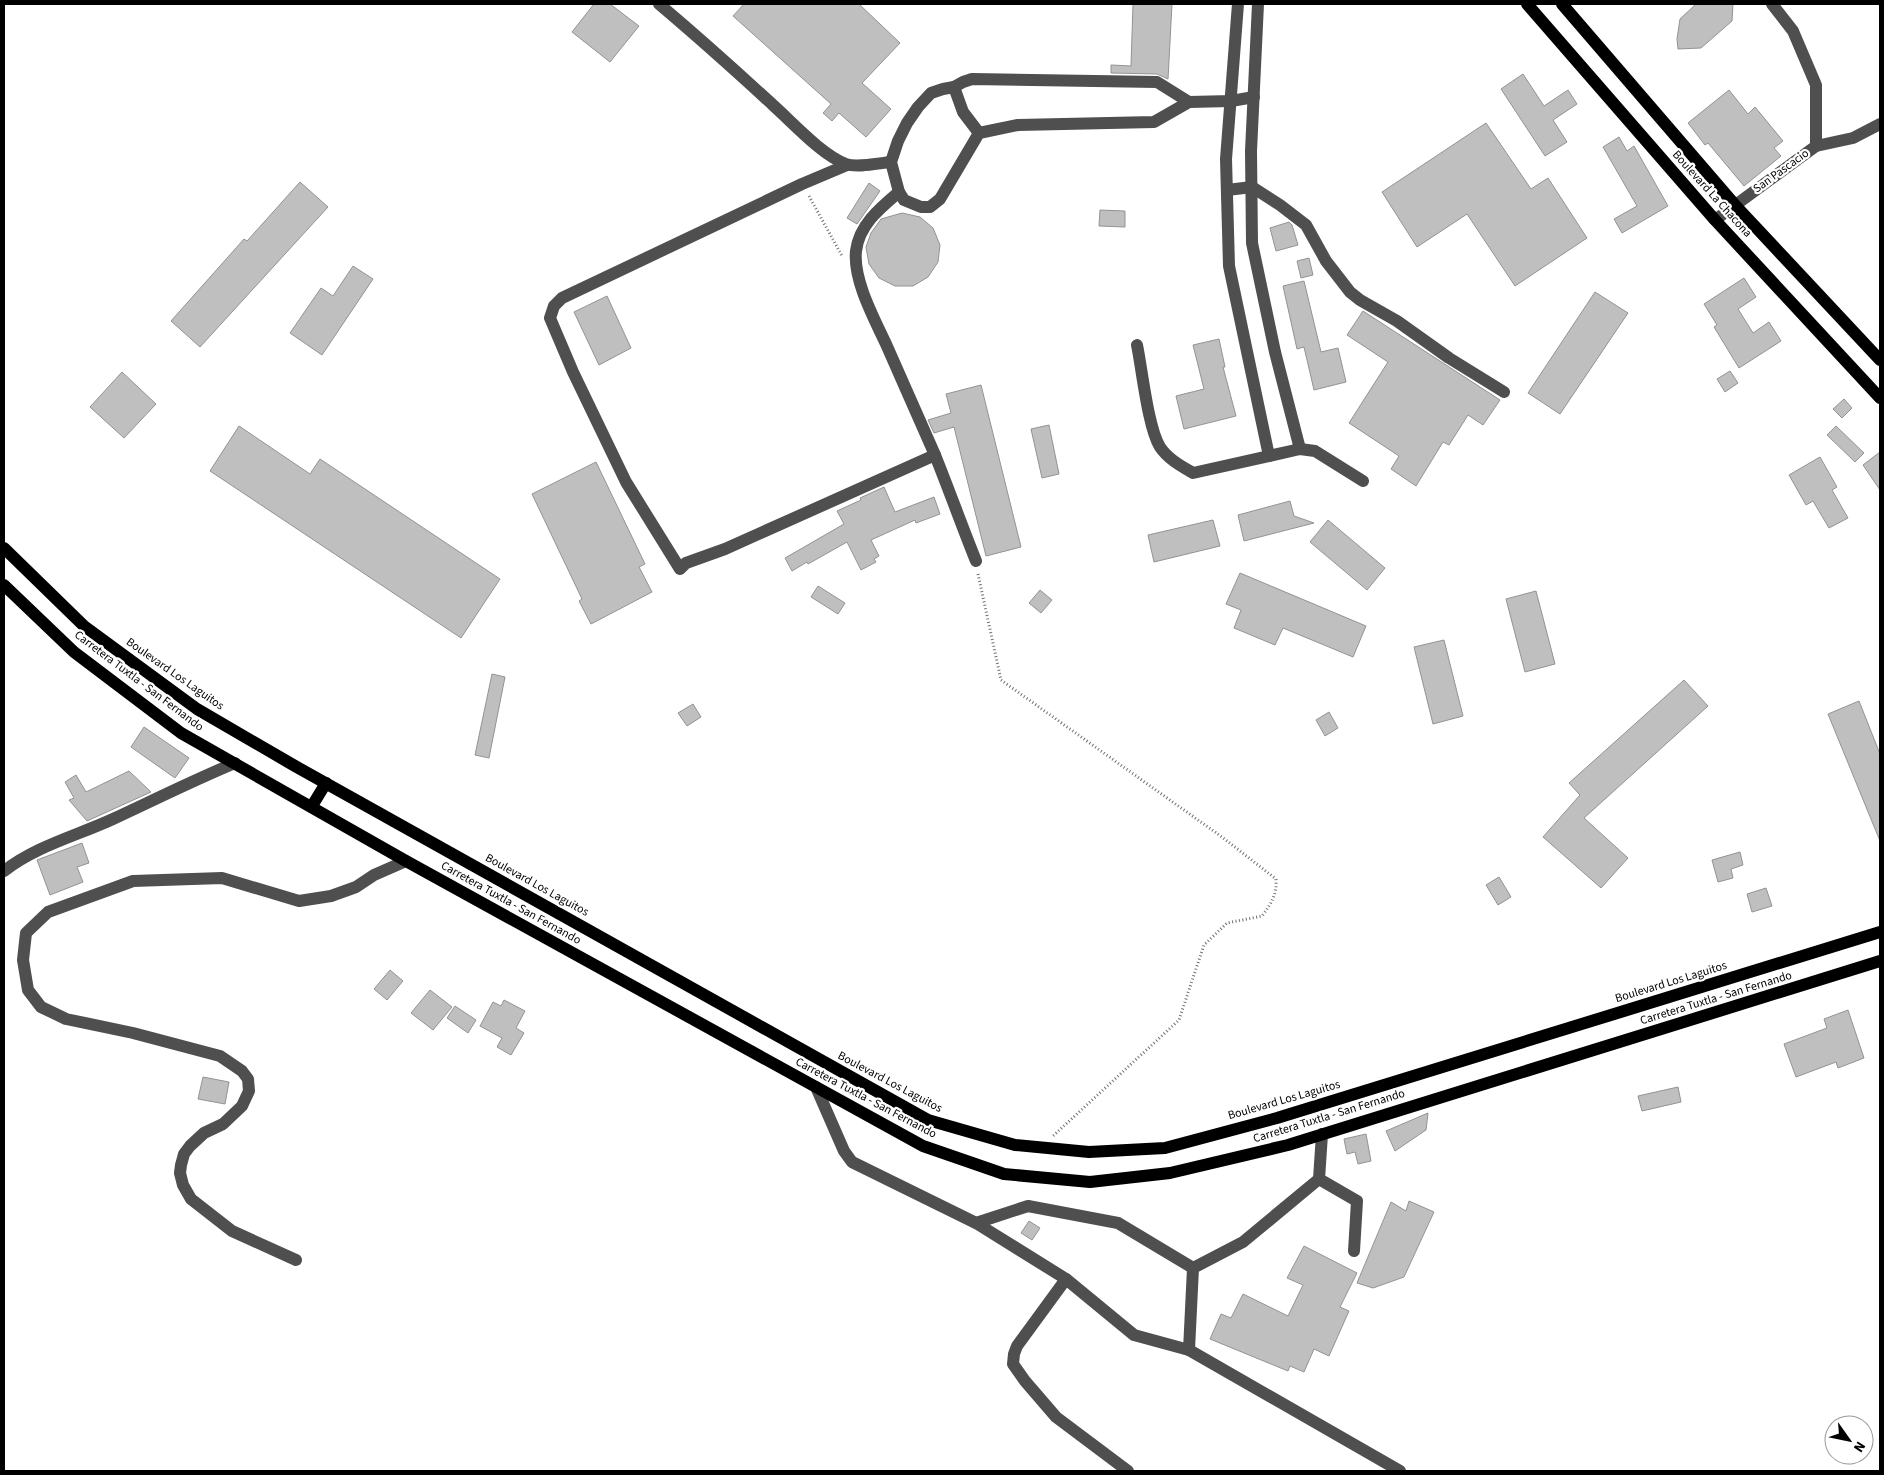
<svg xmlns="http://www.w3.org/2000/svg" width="1884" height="1475" viewBox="0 0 1884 1475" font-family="'Source Sans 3',sans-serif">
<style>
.building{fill:#bfbfbf;stroke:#939393}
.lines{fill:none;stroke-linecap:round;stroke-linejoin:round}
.path{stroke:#717171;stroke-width:3;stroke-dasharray:1 2.5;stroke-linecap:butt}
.minor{stroke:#4f4f4f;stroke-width:12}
.major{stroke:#000;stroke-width:12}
.labels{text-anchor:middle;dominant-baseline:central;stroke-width:4.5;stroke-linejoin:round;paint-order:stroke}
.street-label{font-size:12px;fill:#000;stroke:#fff}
</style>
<rect width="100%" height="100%" fill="#fff"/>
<g class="building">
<path d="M594,4h16l29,22 -29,36 -38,-30z"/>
<path d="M744,4h115l41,39 -38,40 29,26 -25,28 -27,-24 -7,8 -9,-8 8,-9 -98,-88z"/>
<path d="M1133,4h39l-4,75 -11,-5 -46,-1v-8l20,1z"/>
<path d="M1696,4h37l-1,17 -31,27 -23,1 -1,-10 3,-20z"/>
<path d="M1523,74l21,32 24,-16 9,14 -24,16 14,22 -22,14 -44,-67z"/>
<path d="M1729,90l19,24 7,-7 28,34 -9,7 7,8 -37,30 -36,-43 -3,2 -17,-22z"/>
<path d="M1486,123l45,66 17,-11 39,60 -72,48 -48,-72 -50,33 -35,-55z"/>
<path d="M1619,137l8,14 7,-5 34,60 -46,27 -8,-14 23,-13 -34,-59z"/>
<path d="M300,182l28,25 -128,140 -29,-26 73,-82 3,2z"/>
<path d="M869,183l11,8 -23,33 -10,-6z"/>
<path d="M1100,210l25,1v16l-26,-1z"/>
<path d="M902,213l18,4 13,11 7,17 -2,17 -10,15 -15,9h-18l-16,-8 -10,-14 -3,-17 5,-14 10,-14z"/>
<path d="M1289,222l3,3 6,20 -22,6 -6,-23z"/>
<path d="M1309,258l4,17 -12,3 -4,-17z"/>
<path d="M353,266l20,13 -51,76 -32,-22 31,-45 12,8z"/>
<path d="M1744,278l12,19 -18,12 15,24 16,-11 12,19 -42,27 -25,-41 3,-2 -13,-21z"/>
<path d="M1304,281l17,71 17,-4 8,34 -32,8 -10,-43 -7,2 -14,-63z"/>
<path d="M1595,292l33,21 -68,101 -32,-21z"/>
<path d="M607,296l24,52 -32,17 -25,-53z"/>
<path d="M1363,311l137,89 -17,25 -15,-10 -19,30 -6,-3 -27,44 -25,-17 8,-13 -50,-33 39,-61 -41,-27z"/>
<path d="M1219,339l6,28h-2l13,49 -52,13 -8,-33 28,-7 -11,-44z"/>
<path d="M1730,371l8,12 -13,9 -8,-13z"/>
<path d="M122,372l34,32 -32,34 -34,-31z"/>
<path d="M981,385l40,162 -35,9 -32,-129 -20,6 -6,-13 23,-7 -5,-19z"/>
<path d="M1844,399l8,9 -10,10 -9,-9z"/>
<path d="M1049,425l10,49 -17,4 -11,-49z"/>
<path d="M239,426l71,48 10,-15 180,120 -39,59 -251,-167z"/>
<path d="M1836,426l28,27 -9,9 -28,-27z"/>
<path d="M1880,452v38l-17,-25z"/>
<path d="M1820,457l17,30 -5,3 16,28 -19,10 -16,-27 -7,4 -17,-30z"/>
<path d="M596,462l49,102 -6,3 13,25 -61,32 -12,-23 3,-2 -50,-105z"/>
<path d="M884,487l11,25 39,-15 6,17 -24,9 -1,-3 -44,20 8,16 -5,3 2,3 -15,8 -14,-28 -39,22 -1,-2 -15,9 -7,-13 59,-34 -7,-13 24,-11 -1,-2z"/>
<path d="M1290,501l4,15 20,7 -70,18 -6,-26z"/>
<path d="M1213,520l7,26 -66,16 -6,-27z"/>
<path d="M1328,520l57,48 -18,22 -57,-48z"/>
<path d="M1240,573l126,53 -13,31 -70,-29 -8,17 -41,-17 7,-18 -15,-6z"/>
<path d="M818,586l27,17 -7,11 -27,-17z"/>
<path d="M1040,590l12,10 -11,13 -12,-10z"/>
<path d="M1536,591l19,73 -30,8 -19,-73z"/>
<path d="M1444,640l19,76 -30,8 -19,-77z"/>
<path d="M492,674l13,3 -16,81 -14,-3z"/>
<path d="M1684,680l24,26 -124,112 44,40 -27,30 -58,-51 37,-42 -11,-12z"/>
<path d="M1859,701l21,53v87l-52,-127z"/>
<path d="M693,704l8,13 -14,9 -9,-13z"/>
<path d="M1329,712l9,16 -13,8 -9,-16z"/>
<path d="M144,727l45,31 -14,20 -44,-31z"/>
<path d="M129,771l22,21 -64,29 -18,-21 5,-2 -9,-16 11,-7 10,17z"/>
<path d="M82,843l7,20 -12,4 6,15 -33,13 -13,-35z"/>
<path d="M1740,852l3,13 -12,4 2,9 -15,4 -6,-22z"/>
<path d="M1499,877l12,20 -13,8 -12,-20z"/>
<path d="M1766,888l6,18 -20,6 -5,-18z"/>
<path d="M390,970l13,11 -16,19 -13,-11z"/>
<path d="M430,990l22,17 -19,23 -22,-17z"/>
<path d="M504,1000l21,11 -9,17 8,5 -13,22 -14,-8 5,-9 -22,-12 13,-24 8,4z"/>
<path d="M455,1006l21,14 -8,13 -21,-15z"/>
<path d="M1848,1010l16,48 -26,10 -2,-6 -40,15 -12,-33 43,-16 -3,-9z"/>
<path d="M203,1077l26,5 -4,22 -27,-5z"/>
<path d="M1678,1087l3,15 -39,9 -4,-15z"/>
<path d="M1428,1113l-2,17 -31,21 -9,-20z"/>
<path d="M1366,1134l5,27 -13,3 -3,-12 -8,2 -3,-15z"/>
<path d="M1409,1201l25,11 -30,65 -31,11 -16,-5 34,-81 15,9z"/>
<path d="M1029,1221l11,7 -8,12 -11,-7z"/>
<path d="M1304,1246l53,27 -17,34 9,4 -20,45 -15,-7 -10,23 -14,-6 -2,5 -78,-32 11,-25 10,4 12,-24 45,22 15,-31 -16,-7z"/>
</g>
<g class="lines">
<g class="path">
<path d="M809,196l33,60"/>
<path d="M978,574l23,106 221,157 54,42c1,16 -5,25 -14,37l-35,7 -23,22 -25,75 -126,116"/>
</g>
<g class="minor">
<path d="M659,4c39,33 77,67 115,102 19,17 48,49 72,58 11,4 33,-1 45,-2"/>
<path d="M1238,4l-12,155 3,107 40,190"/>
<path d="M1258,4l-7,147 1,92 23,109 25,97"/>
<path d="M1772,4l21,27 23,54v61"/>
<path d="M954,87l9,25 16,21"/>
<path d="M1189,102l-32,-20 -185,-3 -9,3 -9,5 -11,2 -12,4 -13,14 -11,16 -9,18 -7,21 8,30 5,8 17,7h9l10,-8 39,-66 39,-8 136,-3 35,-20 42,-1 23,-4"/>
<path d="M847,165l-45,19 -240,114 -8,8 -4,12 23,54 53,110 54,87 6,-6 39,-14 210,-94"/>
<path d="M1227,190l25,-3 28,18 26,20 20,36 24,31 10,8 37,21 52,37 55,34"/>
<path d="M899,192c-19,16 -40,33 -43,59 -3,29 18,67 30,93 16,37 33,74 49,111 14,35 27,71 41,106"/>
<path d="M1715,220l101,-74 37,-8 27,-14"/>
<path d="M1137,345c5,24 11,83 23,102 8,12 21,19 33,26l107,-24 15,2 48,30"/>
<path d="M4,871c32,-25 72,-35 109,-52 41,-19 81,-39 122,-56"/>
<path d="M816,1087l28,64 8,11 124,61 90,56 68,56 55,15 211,121"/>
<path d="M1322,1134l-3,45 38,22 -3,50"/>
<path d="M976,1223l52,-17 90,17 75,45"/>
<path d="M296,1260l-64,-29 -41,-32 -8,-14 -3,-12 1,-8 3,-11 6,-8 14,-13 19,-9 19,-18 7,-15 -1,-12 -6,-8 -22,-15 -87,-23 -67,-14 -25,-12 -13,-17 -5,-30 3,-27 22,-21 85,-31 89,-3 77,23 32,-5 25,-9 18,-12 32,-14"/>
<path d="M1066,1279l-49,67 -3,8 -1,10 12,17 31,36 72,54"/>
<path d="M1189,1350l4,-82 50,-26 76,-63"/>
</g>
<g class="major">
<path d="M1527,4l188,216 165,178"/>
<path d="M1562,4l173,201 145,155"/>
<path d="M4,548l80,78 113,83 98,57 633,354 87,25 74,7 76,-4 112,-30 603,-186"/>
<path d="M4,585l70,67 107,81 225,128 517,285 81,28 86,8 80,-9 118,-28 592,-184"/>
<path d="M312,806l14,-23"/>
</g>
</g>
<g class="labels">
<g class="street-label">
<text transform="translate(1781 171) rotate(-36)">San Pascacio</text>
<text transform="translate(1712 194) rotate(48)">Boulevard La Chacona</text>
<text transform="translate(175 674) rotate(35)">Boulevard Los Laguitos</text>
<text transform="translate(139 681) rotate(37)">Carretera Tuxtla - San Fernando</text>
<text transform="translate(537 885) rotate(29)">Boulevard Los Laguitos</text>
<text transform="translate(511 903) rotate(29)">Carretera Tuxtla - San Fernando</text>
<text transform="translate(1671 982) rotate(-17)">Boulevard Los Laguitos</text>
<text transform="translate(1716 998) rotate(-17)">Carretera Tuxtla - San Fernando</text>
<text transform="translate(890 1082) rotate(28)">Boulevard Los Laguitos</text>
<text transform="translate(866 1098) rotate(28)">Carretera Tuxtla - San Fernando</text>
<text transform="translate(1284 1100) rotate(-16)">Boulevard Los Laguitos</text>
<text transform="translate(1329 1116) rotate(-17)">Carretera Tuxtla - San Fernando</text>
</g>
</g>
<rect width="1884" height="1475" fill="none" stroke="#000000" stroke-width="10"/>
<g transform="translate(1849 1440) rotate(123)"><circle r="24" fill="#ffffff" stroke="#999999"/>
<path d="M0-4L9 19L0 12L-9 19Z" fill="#000000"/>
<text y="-8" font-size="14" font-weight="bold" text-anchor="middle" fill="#000000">N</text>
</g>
</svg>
